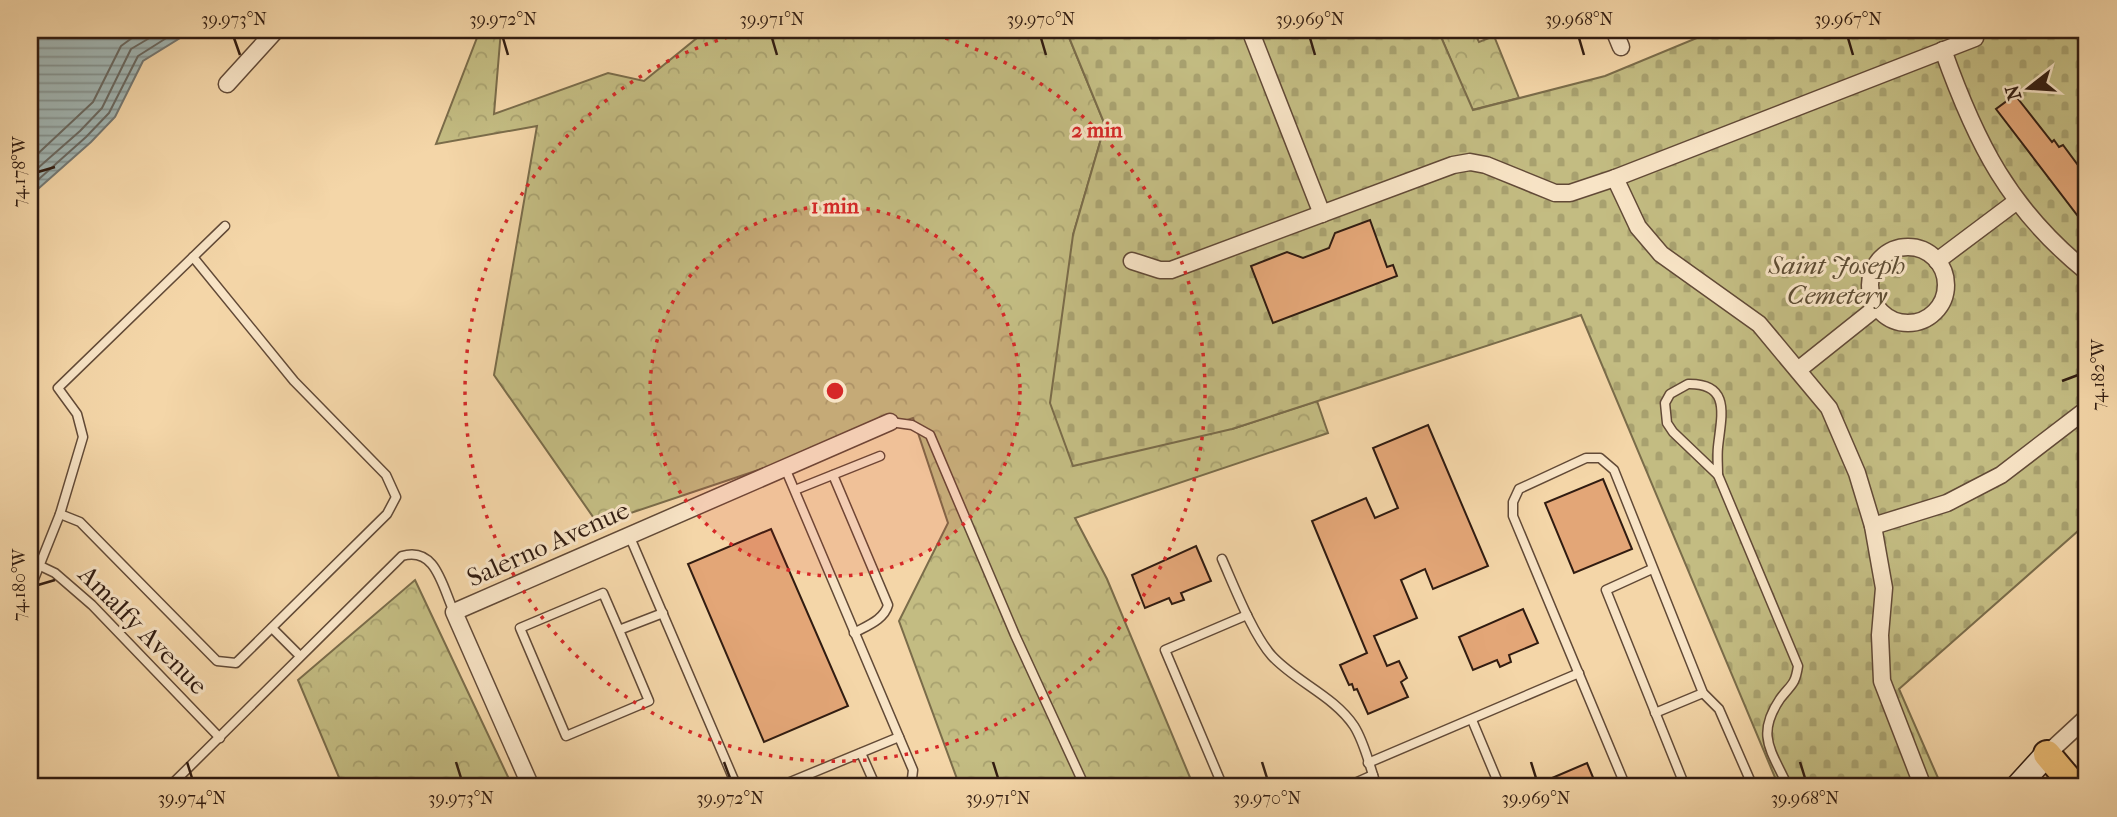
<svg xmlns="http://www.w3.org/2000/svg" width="2117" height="817" viewBox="0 0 2117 817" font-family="'IM FELL French Canon',serif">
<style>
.forest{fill:url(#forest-crowns);stroke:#7a6c4a;stroke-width:2}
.cemetery{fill:url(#cemetery-stones);stroke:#7a6c4a;stroke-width:2}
.water{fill:url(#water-rules);stroke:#747873;stroke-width:2}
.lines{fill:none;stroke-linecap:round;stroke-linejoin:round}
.shore{stroke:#696962;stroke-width:2}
.building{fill:#e3a677;stroke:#311c11;stroke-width:2}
.lane-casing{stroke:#624a37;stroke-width:11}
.street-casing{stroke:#624a37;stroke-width:19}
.secondary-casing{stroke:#311c11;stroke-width:26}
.primary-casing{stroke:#311c11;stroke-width:30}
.lane{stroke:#f8e4c6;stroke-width:8}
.street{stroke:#f8e4c6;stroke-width:16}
.secondary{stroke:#f8e4c6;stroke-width:23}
.primary{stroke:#eabb74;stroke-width:26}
.ticks{fill:none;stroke:#311c11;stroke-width:2.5}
.ring{fill:none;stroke:#d62828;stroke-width:3.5;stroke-dasharray:3.5 7}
.labels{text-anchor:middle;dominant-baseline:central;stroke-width:6;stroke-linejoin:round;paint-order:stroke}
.park-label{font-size:26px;font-style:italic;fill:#5d4c33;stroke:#f8e4c6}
.street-label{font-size:26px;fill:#311c11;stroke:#f8e4c6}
.centre{fill:#d62828;stroke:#f8e4c6;stroke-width:3.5}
.ring-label{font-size:21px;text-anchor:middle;font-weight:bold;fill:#d62828;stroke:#f8e4c6;stroke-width:6;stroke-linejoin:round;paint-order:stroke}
.neatline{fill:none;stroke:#311c11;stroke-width:2.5}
.ticks-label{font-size:18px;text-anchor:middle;fill:#311c11}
</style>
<defs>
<pattern id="forest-crowns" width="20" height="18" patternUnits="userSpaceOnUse" patternTransform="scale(1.75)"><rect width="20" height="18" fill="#c3bc82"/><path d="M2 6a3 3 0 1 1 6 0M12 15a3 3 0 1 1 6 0" fill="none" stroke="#a8a16f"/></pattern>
<pattern id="cemetery-stones" width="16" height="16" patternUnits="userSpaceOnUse" patternTransform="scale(1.75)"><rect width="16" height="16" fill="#c3bc82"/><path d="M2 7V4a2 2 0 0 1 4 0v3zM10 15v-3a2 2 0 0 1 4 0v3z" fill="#a8a16f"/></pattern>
<pattern id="water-rules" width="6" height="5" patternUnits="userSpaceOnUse" patternTransform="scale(1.75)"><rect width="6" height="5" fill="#a1b6b4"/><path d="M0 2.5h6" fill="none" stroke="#849391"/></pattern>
</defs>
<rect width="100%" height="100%" fill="#f4d6a8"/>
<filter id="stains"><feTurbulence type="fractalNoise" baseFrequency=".00286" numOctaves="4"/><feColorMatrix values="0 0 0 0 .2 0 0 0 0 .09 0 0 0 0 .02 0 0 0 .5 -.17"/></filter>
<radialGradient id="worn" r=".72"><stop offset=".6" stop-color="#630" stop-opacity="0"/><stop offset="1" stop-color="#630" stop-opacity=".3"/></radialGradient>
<g class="forest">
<path d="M480,30h21l-7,84 114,-41 36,8 53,-43 22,-8h347l39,95 -32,110 159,194 85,-28 11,32 -253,85 32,61 87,208h-234l-61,-166 49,-98 -35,-105 -315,106 -104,-149 43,-249 -101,18z"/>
<path d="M1438,30h35l6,12 15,-6 25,62 -47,12z"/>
<path d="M415,580l94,199 -19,8h-147l-45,-107z"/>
</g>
<path class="cemetery" d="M1066,30h372l35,80 132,-34 111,-46h371v493l-188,166 43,98h-163l-198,-472 -349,114 -159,37 -23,-63 23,-168 32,-110z"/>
<path class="water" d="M30,30h163l-50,31 -28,56 -24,25 -61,54z"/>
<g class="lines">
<g class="shore">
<path d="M30,161l63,-59 28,-56 22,-16"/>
<path d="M30,175l50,-44 22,-23 29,-59 32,-19"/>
<path d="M30,187l56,-50 23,-24 29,-57 41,-26"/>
</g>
</g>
<g class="building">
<path d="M2015,95l37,47 2,-2 5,7 4,-2 20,27 -3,2 4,5 -4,3 7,9v37l-91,-119z"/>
<path d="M1370,220l17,47 6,-2 4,11 -124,47 -22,-57 36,-14 16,6 26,-10 6,-15z"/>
<path d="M1428,425l60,141 -55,23 -8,-20 -24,11 16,38 -43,18 13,30 12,-5 8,17 -6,4 7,15 -40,17 -11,-25 -3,1 -2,-6 -3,1 -9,-20 27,-12 -55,-132 54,-23 9,20 23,-10 -25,-60z"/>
<path d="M1603,479l29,70 -58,24 -29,-70z"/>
<path d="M771,529l77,177 -84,36 -76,-178z"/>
<path d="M1196,546l15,35 -30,12 3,7 -12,4 -3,-6 -24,10 -13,-33z"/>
<path d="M1523,609l15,34 -29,12 2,7 -11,5 -3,-7 -24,10 -14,-33z"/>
<path d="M1587,763l10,24h-66z"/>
</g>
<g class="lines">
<defs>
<g id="lane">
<path d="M1688,384c44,-1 33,33 30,63 -1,9 0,19 0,28l-45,-43 -6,-9 -2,-20 5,-9z"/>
<path d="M890,422l22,3 18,10 85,200 70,152"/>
<path d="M785,468l128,302 -2,17"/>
<path d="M833,475l55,130c-4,15 -22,21 -34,28"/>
<path d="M1718,475l80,191c-3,20 -7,18 -18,33 -25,37 -8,52 8,88"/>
<path d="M795,490l85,-34"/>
<path d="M60,514l20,8 137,139 19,2 151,-149 9,-17 -10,-22 -92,-94 -101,-124"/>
<path d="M629,535l108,252"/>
<path d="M1222,559c12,27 31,76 50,97 24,26 62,40 82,70 11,17 16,42 23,61"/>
<path d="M30,561l25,12 37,32 128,133"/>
<path d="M1652,569l-46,21 76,189"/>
<path d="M30,589l30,-75 23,-77 -6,-23 -19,-26 167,-162"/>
<path d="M272,628l28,28"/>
<path d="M619,630l30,71 -83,35 -46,-108 83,-35 16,37 44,-17"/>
<path d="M1655,713l48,-20"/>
<path d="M1472,720l28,67"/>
<path d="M861,753l15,34"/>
<path d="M1368,763l211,-90"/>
<path d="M169,787l233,-231c34,-10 40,30 52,56"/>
<path d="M778,787l121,-50"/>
<path d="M1223,787l-58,-137 82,-35"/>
<path d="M1346,787l27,-12"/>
<path d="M1626,787l-113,-271v-14l6,-13 67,-31h14l14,12 89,223 16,16 34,78"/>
</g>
<g id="street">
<path d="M1250,30l72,184"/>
<path d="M1614,30l7,17"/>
<path d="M1943,50c33,93 66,159 144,222"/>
<path d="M227,84l49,-54"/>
<path d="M1615,178l23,49 23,27 98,70 70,84 28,65 16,53 11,62 -4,47 2,46 41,106"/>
<circle cx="1908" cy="285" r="38"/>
<path d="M1132,261l28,9h11l282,-105 17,-3 16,3 69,28h15l45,-15 360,-140"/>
<path d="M1937,261l80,-60"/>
<path d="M1798,370l79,-63"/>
<path d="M1873,526l74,-23 54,-28 86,-66"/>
<path d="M2047,754l40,-37"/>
<path d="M531,787l-77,-175 436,-190"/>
</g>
<path id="secondary" d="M2017,787l30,-33"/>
<path id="primary" d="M2047,754l28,33"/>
</defs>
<use href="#lane" class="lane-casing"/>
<use href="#street" class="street-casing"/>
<use href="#secondary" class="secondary-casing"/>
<use href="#primary" class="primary-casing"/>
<use href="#lane" class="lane"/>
<use href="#street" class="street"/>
<use href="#secondary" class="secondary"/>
<use href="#primary" class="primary"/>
</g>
<path class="ticks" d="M234,38l6,17M503,38l5,17M772,38l5,17M1041,38l5,17M1310,38l5,17M1579,38l5,17M1848,38l5,17M38,172l17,-5M2062,381l16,-6M38,585l17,-5M187,762l5,16M456,762l5,16M724,762l6,16M993,762l5,16M1262,762l5,16M1531,762l5,16M1800,762l5,16"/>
<circle cx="835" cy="391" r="185" fill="#d62828" fill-opacity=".12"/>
<g class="ring">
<circle cx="835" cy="391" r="185"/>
<path d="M915 30A370 370 0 1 1 755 30"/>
</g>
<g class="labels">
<g class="park-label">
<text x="1837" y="265">Saint Joseph<tspan x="1837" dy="30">Cemetery</tspan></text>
</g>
<g class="street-label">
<text transform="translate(548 544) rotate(-24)">Salerno Avenue</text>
<text transform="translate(143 630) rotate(45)">Amalfy Avenue</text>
</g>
</g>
<circle cx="835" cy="391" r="10" class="centre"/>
<g class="ring-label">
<text x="1097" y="137">2 min</text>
<text x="835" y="213">1 min</text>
</g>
<rect width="2117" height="817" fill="none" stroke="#f4d6a8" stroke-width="77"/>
<g transform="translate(2029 88) rotate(253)" stroke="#f8e4c6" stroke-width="5" paint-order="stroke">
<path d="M0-5L12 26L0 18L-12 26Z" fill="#311c11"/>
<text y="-10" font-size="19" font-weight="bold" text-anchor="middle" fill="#311c11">N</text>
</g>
<rect x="38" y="38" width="2040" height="740" class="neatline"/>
<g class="ticks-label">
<text x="234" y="25">39.973°N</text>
<text x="503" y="25">39.972°N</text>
<text x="772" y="25">39.971°N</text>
<text x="1041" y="25">39.970°N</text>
<text x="1310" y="25">39.969°N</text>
<text x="1579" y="25">39.968°N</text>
<text x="1848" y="25">39.967°N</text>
<text transform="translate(19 172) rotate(-90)" y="6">74.178°W</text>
<text transform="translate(2098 375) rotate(-90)" y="6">74.182°W</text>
<text transform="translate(19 585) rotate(-90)" y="6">74.180°W</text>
<text x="192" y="804">39.974°N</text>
<text x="461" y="804">39.973°N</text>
<text x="730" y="804">39.972°N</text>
<text x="998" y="804">39.971°N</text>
<text x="1267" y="804">39.970°N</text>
<text x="1536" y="804">39.969°N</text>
<text x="1805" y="804">39.968°N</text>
</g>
<rect width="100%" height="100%" filter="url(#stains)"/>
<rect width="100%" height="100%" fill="url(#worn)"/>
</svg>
